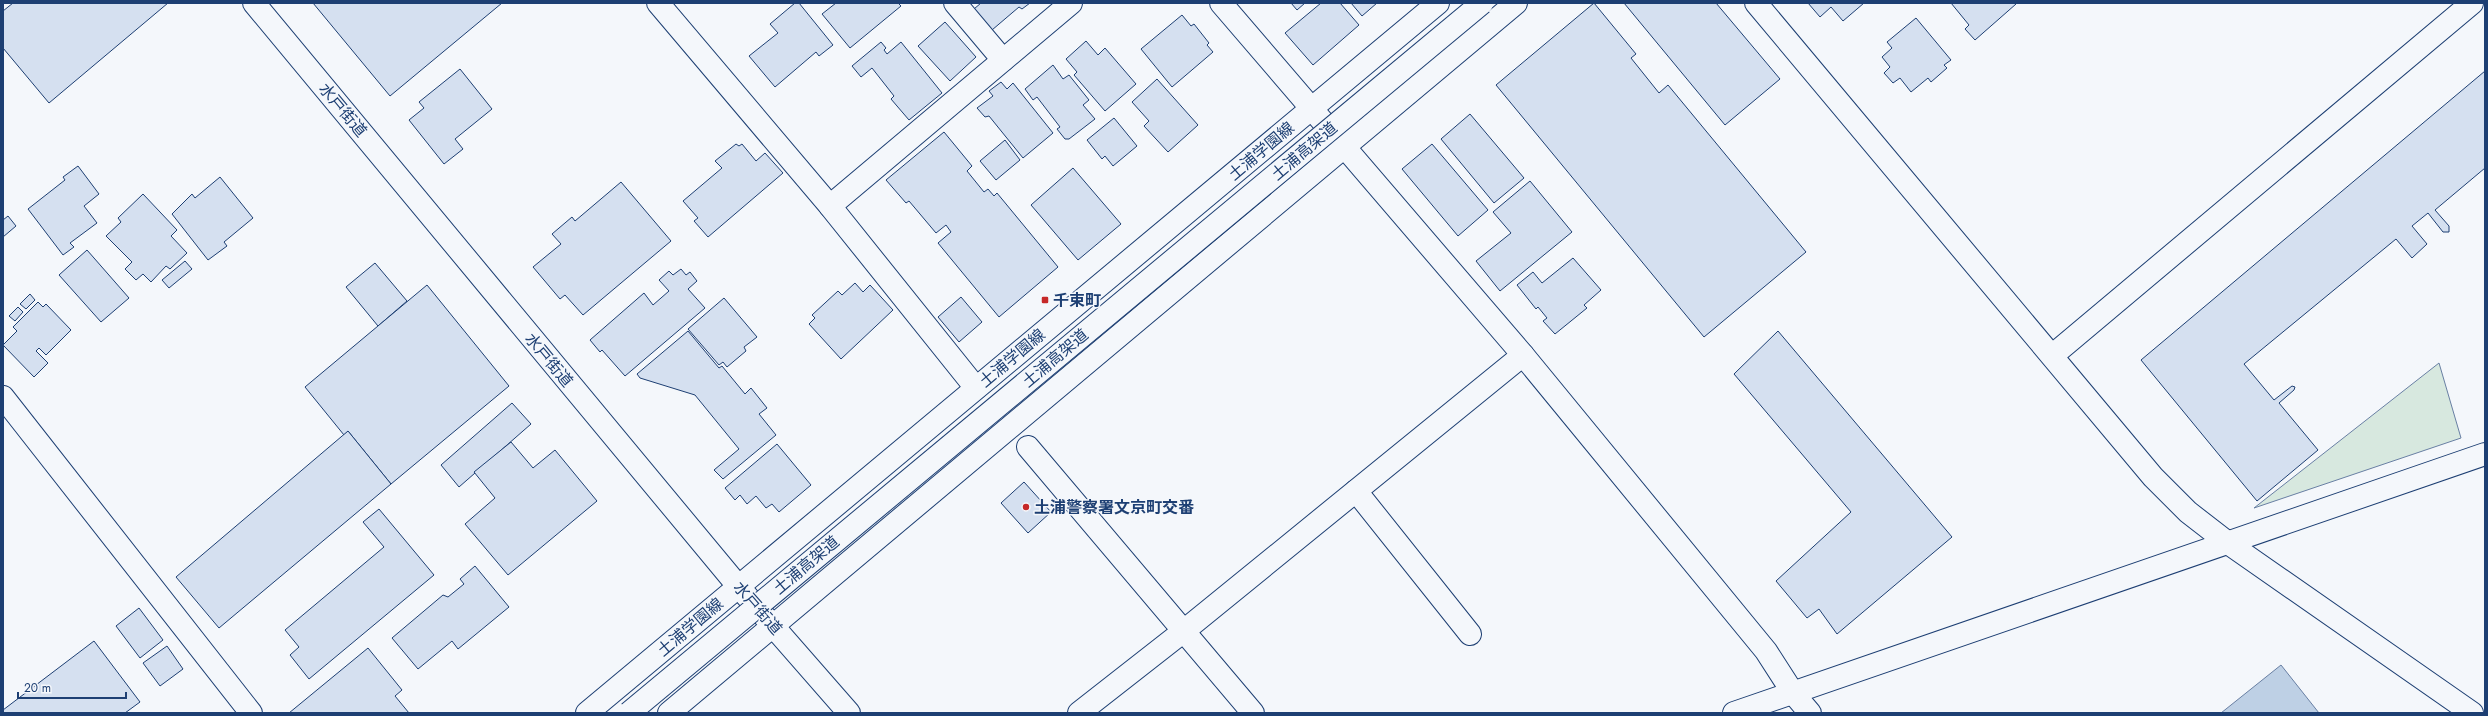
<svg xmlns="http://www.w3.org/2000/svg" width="2488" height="716" viewBox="0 0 2488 716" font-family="Jost,'Noto Sans JP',sans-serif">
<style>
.green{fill:#d7e8df;stroke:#687fa3}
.water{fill:#bed0e5;stroke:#687fa3}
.building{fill:#d5e0f0;stroke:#1d3f73}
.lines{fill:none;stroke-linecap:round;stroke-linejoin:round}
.street-casing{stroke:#1d3f73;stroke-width:24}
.secondary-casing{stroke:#1d3f73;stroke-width:24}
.primary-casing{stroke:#1d3f73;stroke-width:24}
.highway-casing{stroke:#1d3f73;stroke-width:24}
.street{stroke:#f4f7fb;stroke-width:22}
.secondary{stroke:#f4f7fb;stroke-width:22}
.primary{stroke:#f4f7fb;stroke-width:22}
.highway{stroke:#f4f7fb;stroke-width:22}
.primary-bridge-casing{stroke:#1d3f73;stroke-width:24;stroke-linecap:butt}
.primary-bridge{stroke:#f4f7fb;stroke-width:22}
.poi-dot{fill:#c62828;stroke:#f4f7fb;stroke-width:1.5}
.labels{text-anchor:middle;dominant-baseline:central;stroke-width:3;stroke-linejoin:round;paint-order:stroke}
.street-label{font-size:16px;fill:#1d3f73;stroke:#f4f7fb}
.poi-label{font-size:16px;font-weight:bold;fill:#1d3f73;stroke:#f4f7fb;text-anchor:start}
</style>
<rect width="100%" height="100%" fill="#f4f7fb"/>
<path class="green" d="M2439,363l22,75 -207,70z"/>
<path class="water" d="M2281,665l38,48h-98z"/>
<g class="building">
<path d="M13,3h155l-119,100 -46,-55v-37z"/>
<path d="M313,3h189l-112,93z"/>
<path d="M795,3h4l34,42 -14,11 -3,-4 -41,35 -26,-31 29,-23 -8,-9z"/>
<path d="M836,3h62l3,3 -51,42 -28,-34z"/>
<path d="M981,3h49l-8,6 -3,-2 -27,23 -18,-21z"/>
<path d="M1291,3h14l-8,7z"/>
<path d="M1321,3h19l19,22 -46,40 -28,-32z"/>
<path d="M1351,3h26l-15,13z"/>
<path d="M1594,3l42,51 -5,4 28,35 9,-8 138,167 -102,85 -208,-252z"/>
<path d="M1624,3h92l64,76 -55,46z"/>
<path d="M1808,3h56l-21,18 -12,-14 -11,10z"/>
<path d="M1951,3h64l1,1 -41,36 -10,-11 4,-4z"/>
<path d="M1182,15l9,11 3,-2 15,19 -2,2 6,7 -41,35 -31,-38z"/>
<path d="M1916,18l35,42 -7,5 3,3 -16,14 -3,-4 -17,14 -11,-14 -7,5 -9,-10 6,-6 -8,-10 10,-9 -5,-6z"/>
<path d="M945,22l31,35 -26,24 -32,-35z"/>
<path d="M1086,41l12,14 7,-7 31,36 -31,27 -31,-36 3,-3 -11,-13z"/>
<path d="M881,42l5,6 -2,2 3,4 14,-12 41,51 -33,27 -18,-21 3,-3 -22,-28 -11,9 -9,-11z"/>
<path d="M1053,65l10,14 6,-4 20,25 -6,5 12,14 -26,20h-4l-8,-10 3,-2 -23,-30 -4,3 -8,-11z"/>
<path d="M460,69l32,40 -37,30 8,10 -19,15 -35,-44 15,-12 -5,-6z"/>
<path d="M2485,71v97l-50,42 14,16v6h-6l-15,-19 -16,13 15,18 -15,14 -16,-19 -152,125 30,36 18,-14 3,1 -1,3 -15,13 39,47 -61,51 -116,-141z"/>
<path d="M1157,79l41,46 -30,27 -24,-26 5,-5 -17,-19z"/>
<path d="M1001,82l6,7 6,-6 40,50 -30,25 -34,-42 -4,1 -8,-9 16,-12 -4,-5z"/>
<path d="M1470,114l54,64 -30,25 -53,-64z"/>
<path d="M1114,118l23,28 -24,20 -8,-10 -3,3 -15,-19z"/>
<path d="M944,132l28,34 -5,5 17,21 4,-3 6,7 3,-3 61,74 -59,50 -61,-74 13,-11 -5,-7 -10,8 -27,-32 -3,2 -20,-23z"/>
<path d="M1005,140l15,20 -24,20 -16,-19z"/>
<path d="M736,144l3,2 3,-2 14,17 9,-8 18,20 -75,64 -14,-16 4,-3 -15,-17 39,-33 -7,-7z"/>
<path d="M1432,144l56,66 -30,26 -56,-67z"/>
<path d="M78,166l21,28 -15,12 13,17 -27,20 4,4 -11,8 -35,-46 37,-29 -2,-3z"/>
<path d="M1073,168l48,56 -43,36 -47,-55z"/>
<path d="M220,177l33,41 -29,24 3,4 -19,14 -36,-46 20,-20 3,4z"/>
<path d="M1530,181l42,51 -72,59 -24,-30 35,-28 -18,-21z"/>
<path d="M621,182l50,59 -88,74 -18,-20 -5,4 -27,-32 28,-23 -9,-10 20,-17 3,4z"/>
<path d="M143,194l34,36 -6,6 16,17 -17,16 -4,-3 -15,16 -8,-8 -7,6 -11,-11 7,-7 -26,-26 15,-14 -3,-4z"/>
<path d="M8,216l8,10 -13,11v-17z"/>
<path d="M87,250l42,48 -28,24 -42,-47z"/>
<path d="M1573,258l28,32 -17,15 3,3 -32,26 -12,-13 4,-3 -9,-11 -2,2 -19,-24 16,-13 9,11z"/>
<path d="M185,261l7,8 -23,19 -7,-8z"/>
<path d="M375,263l32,38 -29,25 -32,-39z"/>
<path d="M681,269l5,6 4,-3 7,9 -9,8 17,19 -80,68 -23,-26 -2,2 -10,-12 54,-47 9,12 16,-14 -10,-11 10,-9 4,4z"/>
<path d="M855,283l8,9 7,-7 23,25 -52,49 -32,-35 6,-6 -3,-3 26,-24 4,4z"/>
<path d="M427,285l82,101 -118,98 -43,-53 -4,4 -39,-48z"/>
<path d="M30,294l5,6 -9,9 -6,-5z"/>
<path d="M961,297l21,25 -23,20 -21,-25z"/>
<path d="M724,298l33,39 -13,10 2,4 -19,16 -4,-5 -4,3 -31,-36z"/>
<path d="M38,302l5,5 3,-3 25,26 -25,25 -7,-7 -3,3 12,12 -14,14 -31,-32 14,-14 -4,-4z"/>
<path d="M18,307l5,5 -8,9 -6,-5z"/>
<path d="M688,331l31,37 3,-2 23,28 6,-6 16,20 -8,6 17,21 -53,44 -9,-9 25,-21 -44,-54 -55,-17 -3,-4z"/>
<path d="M1778,331l174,206 -115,97 -18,-25 -12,9 -31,-37 75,-69 -117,-138z"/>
<path d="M512,403l19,21 -72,63 -18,-22z"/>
<path d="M348,431l43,53 -172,144 -43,-51z"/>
<path d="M511,442l22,26 22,-18 42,51 -89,74 -43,-51 30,-26 -21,-26z"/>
<path d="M777,444l34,41 -32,27 -7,-8 -6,4 -10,-12 -9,8 -7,-9 -5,5 -10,-12z"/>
<path d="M1024,482l27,30 -23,21 -27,-30z"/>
<path d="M379,509l55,66 -125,104 -19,-24 9,-8 -14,-17 99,-83 -21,-25z"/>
<path d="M475,566l34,41 -51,42 -6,-8 -34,28 -26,-31 51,-43 5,2 16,-13 -4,-5z"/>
<path d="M139,608l24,32 -23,18 -24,-32z"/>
<path d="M94,641l46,61 -15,11h-122v-3z"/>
<path d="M167,646l16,23 -23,17 -17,-23z"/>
<path d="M368,648l34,42 -7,6 14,17h-120z"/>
</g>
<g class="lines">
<defs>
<g id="street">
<path d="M658,3l172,203 146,182"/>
<path d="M955,3l48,57"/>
<path d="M1756,3l397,474 35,35 40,31 244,170"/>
<path d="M830,206l241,-203"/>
<path d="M2053,355l419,-352"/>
<path d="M3,397l248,316"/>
<path d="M1028,447l225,266"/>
<path d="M1356,491l114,143"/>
<path d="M1079,713l106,-83 338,-275"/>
</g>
<g id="secondary">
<path d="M1221,3l302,352 243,296 27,42 17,20"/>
<path d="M1734,713l751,-259"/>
</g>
<g id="primary">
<path d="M587,713l851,-710"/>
<path d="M669,713l847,-710"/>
</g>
<path id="highway" d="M254,3l484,583 111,127"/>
</defs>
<use href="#street" class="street-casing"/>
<use href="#secondary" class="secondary-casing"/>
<use href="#primary" class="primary-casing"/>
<use href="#highway" class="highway-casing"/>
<use href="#street" class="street"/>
<use href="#secondary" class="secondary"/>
<use href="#primary" class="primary"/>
<use href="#highway" class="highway"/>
<defs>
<path id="primary-bridge" d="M629,713l853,-710"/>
</defs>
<use href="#primary-bridge" class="primary-bridge-casing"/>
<use href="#primary-bridge" class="primary-bridge"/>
</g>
<g class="poi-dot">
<rect x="1041" y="296" width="8" height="8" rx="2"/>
<circle cx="1026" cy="507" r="4"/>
</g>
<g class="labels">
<g class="street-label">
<text transform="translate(343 110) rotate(50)">水戸街道</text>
<text transform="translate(1261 151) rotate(-40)">土浦学園線</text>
<text transform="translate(1304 151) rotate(-40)">土浦高架道</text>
<text transform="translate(1012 358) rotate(-40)">土浦学園線</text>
<text transform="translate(1055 358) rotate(-40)">土浦高架道</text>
<text transform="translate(549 360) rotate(50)">水戸街道</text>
<text transform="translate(806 565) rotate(-40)">土浦高架道</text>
<text transform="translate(758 608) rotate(49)">水戸街道</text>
<text transform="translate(690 627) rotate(-40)">土浦学園線</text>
</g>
<g class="poi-label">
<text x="1053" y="300">千束町</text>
<text x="1034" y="507">土浦警察署文京町交番</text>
</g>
</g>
<rect width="2488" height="716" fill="none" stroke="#1d3f73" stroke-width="8"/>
<path d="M18 692v6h108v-6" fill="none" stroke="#1d3f73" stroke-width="2"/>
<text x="24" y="692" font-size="12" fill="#1d3f73" stroke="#f4f7fb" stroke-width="3" paint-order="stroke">20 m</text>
</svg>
